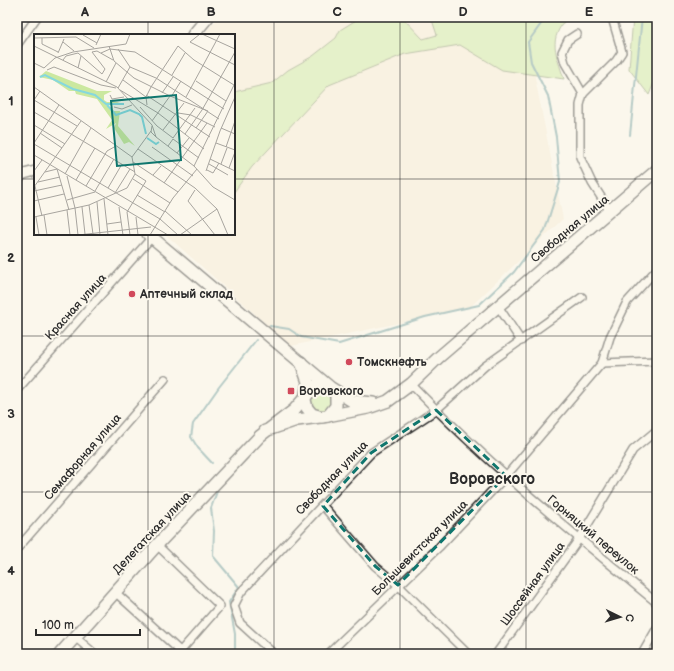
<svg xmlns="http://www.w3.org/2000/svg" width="674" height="671" viewBox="0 0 674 671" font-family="'Balsamiq Sans',sans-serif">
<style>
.built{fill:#f6ead4}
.green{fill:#cbe89f;stroke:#7b8a65}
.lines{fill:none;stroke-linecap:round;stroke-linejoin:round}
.stream{stroke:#629396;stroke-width:2}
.minor-casing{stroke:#2b2b2b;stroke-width:10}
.secondary-casing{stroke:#2b2b2b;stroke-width:12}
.primary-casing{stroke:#2b2b2b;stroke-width:14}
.minor{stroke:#fbf7ec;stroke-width:7}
.secondary{stroke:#fbf7ec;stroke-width:9}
.primary{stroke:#fbf7ec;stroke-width:11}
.marked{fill:none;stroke:#0f766e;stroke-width:3;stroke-dasharray:8 5;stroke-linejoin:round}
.grid{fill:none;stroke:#2b2b2b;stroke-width:1;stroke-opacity:0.55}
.poi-dot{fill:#d1495b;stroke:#fbf7ec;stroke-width:1.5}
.labels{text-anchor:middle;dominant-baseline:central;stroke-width:4;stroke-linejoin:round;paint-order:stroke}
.street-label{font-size:12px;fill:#2b2b2b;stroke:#fbf7ec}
.poi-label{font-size:12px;font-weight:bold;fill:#2b2b2b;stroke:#fbf7ec;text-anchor:start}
.district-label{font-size:16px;font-weight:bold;fill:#2b2b2b;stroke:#fbf7ec}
.inset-river{fill:none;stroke:#86d8dd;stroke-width:2}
.inset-road{fill:none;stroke:#a8a59f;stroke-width:1}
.view{fill:#0f766e;fill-opacity:0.15;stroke:#0f766e;stroke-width:2}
.inset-edge{fill:none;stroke:#2b2b2b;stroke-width:2}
.neatline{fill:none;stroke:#2b2b2b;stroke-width:1.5}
.grid-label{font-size:13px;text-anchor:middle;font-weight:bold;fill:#2b2b2b}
</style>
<rect width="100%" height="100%" fill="#fbf7ec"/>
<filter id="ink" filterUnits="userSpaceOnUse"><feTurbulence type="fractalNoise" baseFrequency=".025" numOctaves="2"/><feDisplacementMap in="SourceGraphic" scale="8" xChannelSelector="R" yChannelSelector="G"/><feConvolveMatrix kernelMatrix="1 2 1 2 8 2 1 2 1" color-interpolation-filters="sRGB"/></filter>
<g filter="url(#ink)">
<path class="built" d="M219,17h304l40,202 -94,89 -178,38 -126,-112h69v-199h-31z"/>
<g class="green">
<path d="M361,17h41l21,22 14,-4 -6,-18h137c-21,23 -12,36 -4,62l-62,-9 -42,-25 -55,9 -76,31 -77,82 -18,25v-100l38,-9 16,-13 25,-14 23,-18 4,-8z"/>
<path d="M633,17h24v58l-8,20 -20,-26z"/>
<circle cx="321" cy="401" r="11"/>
</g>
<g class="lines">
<g class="stream">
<path d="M630,135l12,-118"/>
<path d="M270,326l19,3 12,8 38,7 86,-27 54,-12 35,-33 31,-42 15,-48 -4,-45 -8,-41 -17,-34 -3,-20 18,-25"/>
<path d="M212,463l-14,-15 -7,-11 2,-13 26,-37 37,-47"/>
<path d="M219,486l-8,22 3,23 -1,25 26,31 -10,15 6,32v20"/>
</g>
<defs>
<g id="minor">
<path d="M577,34l-9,6 -6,12 3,11 18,31"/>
<path d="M17,45l20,-28"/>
<path d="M17,184l6,-10"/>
<path d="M610,211l-18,-28 -12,-26v-52l3,-11 33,-33 6,-9 -9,-31"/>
<path d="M498,306l23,35"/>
<path d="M602,363l55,-2"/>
<path d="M411,384c76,79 161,149 246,219"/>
<path d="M17,390l135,-153"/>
<path d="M323,506l52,60 23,19 70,69"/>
<path d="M157,545l63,61 -42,48"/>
<path d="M17,549l148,-170"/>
<path d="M115,592l65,59"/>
<path d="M75,637l20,17"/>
<path d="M274,654l-34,-31 -6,-17 7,-14 130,-139 65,-43 49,-44 97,-69"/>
<path d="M328,654l111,-107 67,-71 96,-113 8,-26 17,-35 30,-33"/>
<path d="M496,654l83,-115 54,-89 24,-20"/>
<path d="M642,654l15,-26"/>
</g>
<path id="secondary" d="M17,176l18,-5"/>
<g id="primary">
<path d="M193,35l15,-18"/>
<path d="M148,234l183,154 21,13 21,2"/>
<path d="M301,362l7,20 -3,18 2,8 5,6 10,3 46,-9 20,-7 23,-17 28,-27 218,-187"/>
<path d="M60,654l97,-109 103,-109 34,-26 21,-24h11l10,8v12l-8,10 -31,4 -32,11"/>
</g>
</defs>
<use href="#minor" class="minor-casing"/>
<use href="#secondary" class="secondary-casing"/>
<use href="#primary" class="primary-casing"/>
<use href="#minor" class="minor"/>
<use href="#secondary" class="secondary"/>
<use href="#primary" class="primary"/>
</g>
</g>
<path d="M0 0H674V671H0ZM436,410l70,66 -108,109 -23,-19 -52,-60 48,-53z" fill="#fbf7ec" fill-opacity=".55" fill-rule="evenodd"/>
<path class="marked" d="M436,410l70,66 -108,109 -23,-19 -52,-60 48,-53z"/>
<path class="grid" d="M148,17v18M274,17v637M400,17v637M526,17v637M17,179h18M234,179h423M148,234v420M17,336h640M17,492h640"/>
<g class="poi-dot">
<circle cx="132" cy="294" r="4"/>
<circle cx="349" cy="362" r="4"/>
<rect x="287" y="387" width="8" height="8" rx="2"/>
</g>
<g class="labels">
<g class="street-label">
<text transform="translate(570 229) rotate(-40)">Свободная улица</text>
<text transform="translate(76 307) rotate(-48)">Красная улица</text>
<text transform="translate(83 457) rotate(-49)">Семафорная улица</text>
<text transform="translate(332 478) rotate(-46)">Свободная улица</text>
<text transform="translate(152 533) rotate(-47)">Делегатская улица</text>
<text transform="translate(593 535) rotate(40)">Горняцкий переулок</text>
<text transform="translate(420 548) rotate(-45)">Большевистская улица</text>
<text transform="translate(533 584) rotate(-54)">Шоссейная улица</text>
</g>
<g class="poi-label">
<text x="140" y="294">Аптечный склад</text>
<text x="357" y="362">Томскнефть</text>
<text x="299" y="391">Воровского</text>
</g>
<g class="district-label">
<text x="492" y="479">Воровского</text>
</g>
</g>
<g transform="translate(34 34)">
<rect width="201" height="201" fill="#fbf7ec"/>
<path d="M12,37l51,20h15l-8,4v5l3,2h13l-12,4 6,5h6l-2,15 17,20 -6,-4 -5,2 -10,-16 2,-5 -10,6 6,-9 -15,-21 -21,-5 -1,-3h-6l-16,-11 -14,-3z" fill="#cbe89f"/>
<path class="inset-river" d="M6,43l5,-2 28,14 22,6 11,9h18M73,71l9,10 14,-5 9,4 3,3 4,17M113,104l9,6 3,-2"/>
<path class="inset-road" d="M166,0l-10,8 45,23M168,0l33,15M49,1l14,8M0,4l42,-1 18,11M8,4v6l16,8M29,8l11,9M62,11l5,-11M0,12l83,41 35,38 4,12M75,12l5,15 20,17 36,18 38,15 -12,17M84,15l12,18 26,11 63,41M24,19l6,-14M67,19l9,-4 25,3 89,57M29,26l3,-4 12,-3 24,21 3,-5 -13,-17 5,-1 16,9M0,29l10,5 11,-10 18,-6 53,-8 4,-10M44,34l3,-12M13,36l7,-3 47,18 15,3M138,41l13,-22M89,46l23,17M162,47l30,20M72,48l10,-19M0,53l98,70M84,54l12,-21M86,56l38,23 46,36M6,57l-6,9 43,26M128,59l11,-16M76,61l2,4 12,-2M112,61l64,42M137,63l10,-16M152,63l34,-63M113,71l-1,-8 5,-10 27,-41 16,14 40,25M80,73l8,2 10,-4M106,73l17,19 16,12 22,-30M0,78l101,60M144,79l13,2 24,12M118,87l18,-25M0,91l31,19M118,92l-1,6 5,5 38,29 19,21 22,13M187,94l14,6M129,96l21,-27M6,99l22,15M151,100l17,-24 33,-58M0,109l25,-38M182,109l19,7M0,110l126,75 18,16M134,112l5,-7 26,19M118,113l41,29M192,113l9,-26M104,115l57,39 22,21 11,26M143,119l12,-15M0,121l134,80M98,123l19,-26M176,125l25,12M99,128l45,30M175,130l19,11M187,130l6,-16M160,132l40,-81M195,134l6,-16M173,136l6,3 6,-10M0,137l8,-11M172,137l14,-40 15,-34M11,138l12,-3 12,41M31,140l26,-46M119,141l8,-9M33,142l8,32M99,145l37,24M42,146l19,-32M4,148l22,-5M130,149l43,-60M1,152l7,30M52,152l21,-35 9,-5M0,153l47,-66M74,154l14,-24M161,156l-7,11 27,34M0,157l28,-6M61,157l19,-32M81,159l15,-24M103,161l28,17M70,165l4,36M33,166l28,-8M0,167l30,-7M63,168l3,33M55,171l4,29M48,173l3,27M85,173l4,28M41,174l3,27M33,176l3,25M131,177l27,24M10,181l3,20M0,183l55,-12 38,-17 8,-14 -3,-17M2,183l3,18M102,183l2,18M73,190l14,-2M44,201l73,-8M96,201l-3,-23 19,-31 -11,-7M116,201l23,-37 24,-29M146,201l37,-26"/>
<path class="view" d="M142,61l5,65 -64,6 -6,-65z"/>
<rect width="201" height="201" class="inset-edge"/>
</g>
<rect width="674" height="671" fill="none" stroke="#fbf7ec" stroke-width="44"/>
<g transform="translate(620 617) rotate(95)" stroke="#fbf7ec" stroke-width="3" paint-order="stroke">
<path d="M0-3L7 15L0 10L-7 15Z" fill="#2b2b2b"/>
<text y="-6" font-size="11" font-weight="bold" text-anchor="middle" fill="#2b2b2b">С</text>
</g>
<path d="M36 629v6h104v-6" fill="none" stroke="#2b2b2b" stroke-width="2"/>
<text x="42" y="629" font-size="12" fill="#2b2b2b" stroke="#fbf7ec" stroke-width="3" paint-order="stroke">100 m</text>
<rect x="22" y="22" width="630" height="627" class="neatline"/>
<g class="grid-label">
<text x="85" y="16">A</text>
<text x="211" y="16">B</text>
<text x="337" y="16">C</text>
<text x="463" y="16">D</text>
<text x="589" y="16">E</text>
<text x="11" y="105">1</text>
<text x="11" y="262">2</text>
<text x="11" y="418">3</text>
<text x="11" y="575">4</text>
</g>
</svg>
